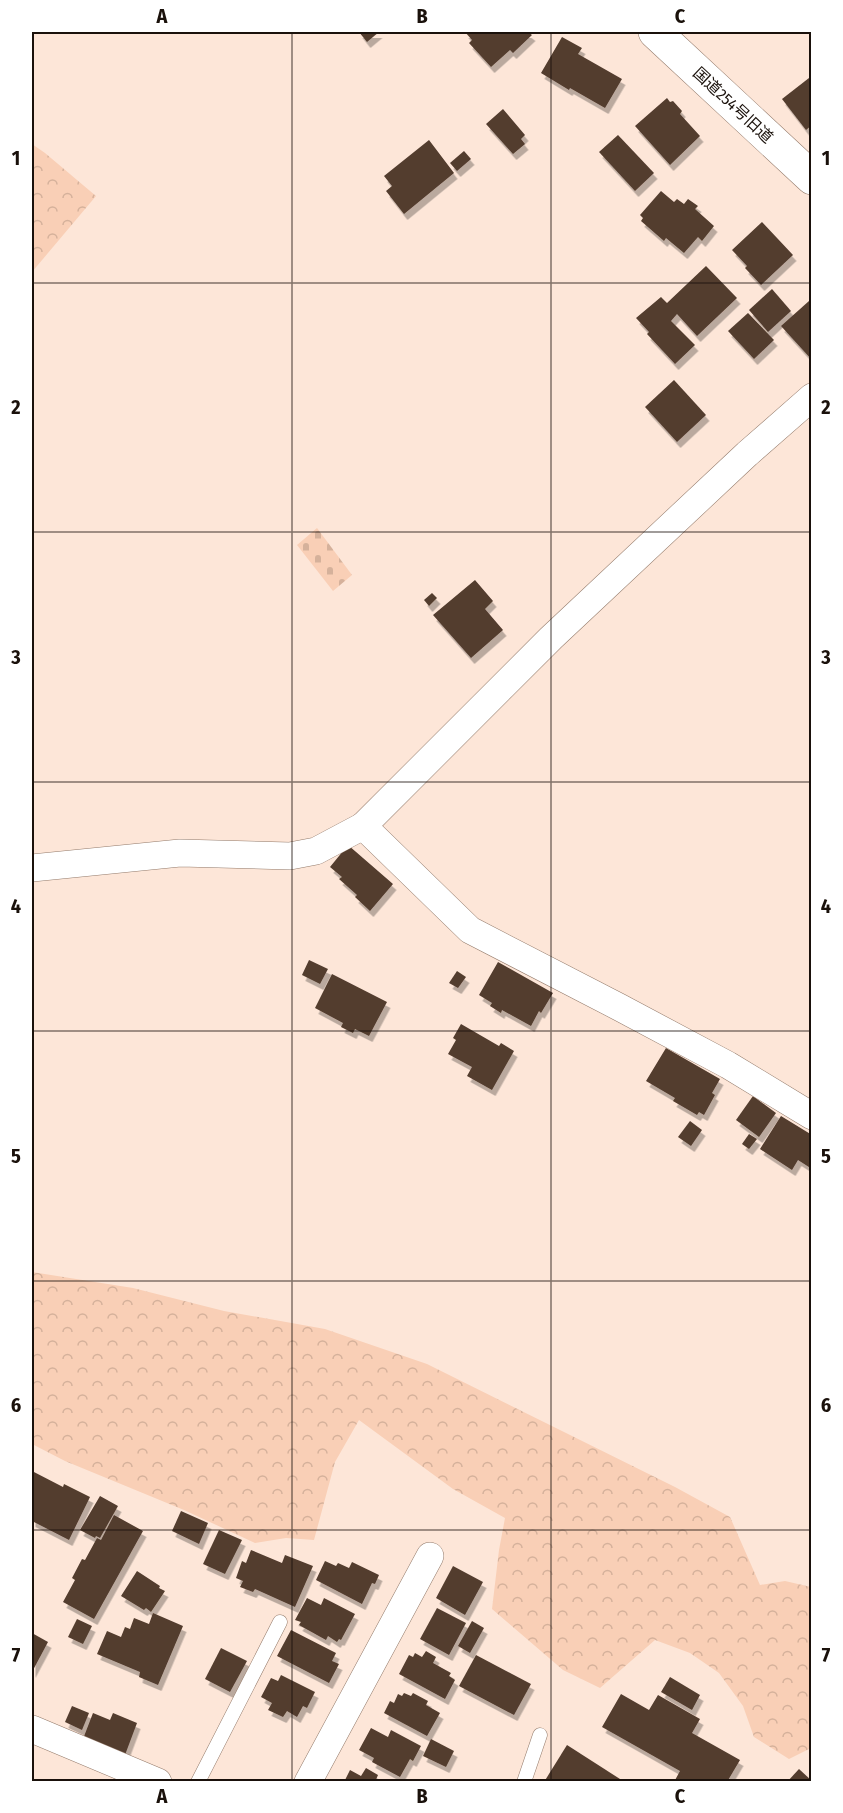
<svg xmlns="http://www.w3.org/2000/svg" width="843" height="1813" viewBox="0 0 843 1813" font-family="'Fira Sans Condensed','Noto Sans JP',sans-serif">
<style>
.forest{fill:url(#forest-crowns)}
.cemetery{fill:url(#cemetery-stones)}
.building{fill:#523c2e;filter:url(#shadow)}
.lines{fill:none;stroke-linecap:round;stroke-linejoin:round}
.service-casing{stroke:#937a6a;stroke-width:15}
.minor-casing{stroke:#937a6a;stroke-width:28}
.tertiary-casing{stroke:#937a6a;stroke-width:34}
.service{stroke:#fff;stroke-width:14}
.minor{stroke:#fff;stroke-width:27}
.tertiary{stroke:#fff;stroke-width:33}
.grid{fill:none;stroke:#1a110b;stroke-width:1.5;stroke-opacity:0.55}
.labels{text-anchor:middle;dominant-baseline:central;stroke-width:6;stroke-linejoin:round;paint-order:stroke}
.street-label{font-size:16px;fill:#1a110b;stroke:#fff}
.neatline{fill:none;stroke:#1a110b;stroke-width:2}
.grid-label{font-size:20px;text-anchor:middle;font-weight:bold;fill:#1a110b}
</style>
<defs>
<pattern id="forest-crowns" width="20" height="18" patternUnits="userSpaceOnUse" patternTransform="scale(1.5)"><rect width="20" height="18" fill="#f9cfb6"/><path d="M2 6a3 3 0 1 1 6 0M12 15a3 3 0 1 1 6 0" fill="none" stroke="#d5b19b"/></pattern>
<pattern id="cemetery-stones" width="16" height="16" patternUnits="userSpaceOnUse" patternTransform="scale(1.5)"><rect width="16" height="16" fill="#f9cfb6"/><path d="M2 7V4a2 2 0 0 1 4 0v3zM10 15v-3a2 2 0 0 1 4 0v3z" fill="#d5b19b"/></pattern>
<filter id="shadow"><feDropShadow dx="3.5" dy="6" stdDeviation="0" flood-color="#0004"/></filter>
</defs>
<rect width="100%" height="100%" fill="#fde6d8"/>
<g class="forest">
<path d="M32,144l13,9 51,43 -64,76z"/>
<path d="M32,1272l101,16 91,23 101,18 102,35 248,123 55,30 30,68 25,-4 26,6v161l-22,11 -35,-22 -11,-31 -24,-33 -29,-20 -35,-13 -55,48 -37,-18 -71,-61 7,-59 6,-32 -52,-29 -94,-69 -24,42 -21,78 -28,-2 -31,5 -71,-33 -119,-49 -33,-17z"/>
</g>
<path class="cemetery" d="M317,528l35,47 -19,16 -36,-46z"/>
<g class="building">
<path d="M359,32h20l-12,10z"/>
<path d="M465,32h63l4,3 -19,18 -3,-3 -19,17 -22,-24 3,-3z"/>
<path d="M562,37l20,11 -4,6 44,25 -17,29 -35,-20 -1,2 -28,-17z"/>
<path d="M809,78l3,4v43l-6,5 -24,-31z"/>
<path d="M667,98l3,4 3,-1 9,10 -2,3 20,22 -30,29 -35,-39z"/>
<path d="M503,109l22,26 -4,4 4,5 -12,10 -27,-30z"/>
<path d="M618,135l36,38 -19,18 -36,-39z"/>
<path d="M429,140l25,33 -50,41 -18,-23 6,-5 -8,-10z"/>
<path d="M464,151l7,8 -14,12 -7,-8z"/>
<path d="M661,191l13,11 3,-3 7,5 4,-5 10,7 -3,3 19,17 -12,15 -4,-4 -14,16 -18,-15 -2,3 -23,-20 2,-3 -3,-3z"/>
<path d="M762,222l31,33 -32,30 -16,-17 2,-2 -15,-16z"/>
<path d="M706,266l31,32 -40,38 -20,-22 -6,7 24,24 -20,19 -28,-30 2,-2 -13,-14 25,-21 6,6z"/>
<path d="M772,289l19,22 -23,21 -19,-22z"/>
<path d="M809,301l3,3v56l-31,-34z"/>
<path d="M748,313l26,27 -20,19 -26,-28z"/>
<path d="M674,380l32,35 -29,27 -32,-35z"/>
<path d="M475,580l18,21 -8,8 18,21 -32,28 -38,-43z"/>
<path d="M432,593l5,5 -8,8 -5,-6z"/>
<path d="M348,845l45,39 -23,27 -15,-14 2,-2 -18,-16 3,-2 -12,-10z"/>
<path d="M309,960l19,9 -8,15 -18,-9z"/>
<path d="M498,962l55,31 -12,20 -2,-2 -8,15 -29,-16 -1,3 -11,-7 2,-3 -13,-8z"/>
<path d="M457,971l9,6 -8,11 -9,-5z"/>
<path d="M332,974l55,28 -18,34 -14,-7 -2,4 -12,-6 2,-4 -28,-15z"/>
<path d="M461,1024l38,22 2,-3 13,8 -22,39 -25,-14 5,-9 -24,-13 8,-14 -3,-2z"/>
<path d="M666,1048l54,31 -8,14 3,2 -11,20 -5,-3 -2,3 -24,-14 2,-3 -29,-17z"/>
<path d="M753,1096l23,17 -17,24 -23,-17z"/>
<path d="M781,1116l31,19v34l-14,-9 -6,10 -32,-21z"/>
<path d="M690,1121l12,9 -11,16 -13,-9z"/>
<path d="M749,1134l8,5 -8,10 -7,-5z"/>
<path d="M32,1471l31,16 1,-3 26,13 -21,43 -37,-19z"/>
<path d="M100,1496l18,10 -18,32 -4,-2 -1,2 -15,-8z"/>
<path d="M181,1511l27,12 -9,21 -27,-13z"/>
<path d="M114,1515l29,16 -49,88 -31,-17 12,-22 -3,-2 10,-19 3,1 12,-22 4,2z"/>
<path d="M219,1530l23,10 -17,34 -22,-10z"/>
<path d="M251,1550l31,13 3,-8 28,11 -18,41 -40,-18 -2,3 -13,-5 3,-6 -7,-3 6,-17 4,2z"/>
<path d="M325,1561l11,5 2,-3 11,5 3,-6 27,13 -4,9 -3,-1 -10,21 -46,-24z"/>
<path d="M453,1566l30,16 -18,33 -29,-17z"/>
<path d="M137,1571l23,15 -1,2 6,3 -14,21 -5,-4 -2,2 -23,-14z"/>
<path d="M307,1598l14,7 3,-7 31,16 -14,26 -2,-1 -2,3 -9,-6 -2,4 -27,-15 2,-3 -6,-2z"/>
<path d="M437,1608l29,15 -17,32 -29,-16z"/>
<path d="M153,1613l30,13 -25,59 -19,-8 1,-5 -43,-18 10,-23 14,6 4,-10 5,2 4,-11 15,6z"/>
<path d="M77,1619l15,7 -9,18 -15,-7z"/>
<path d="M472,1621l12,7 -14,25 -12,-7z"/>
<path d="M291,1630l45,23 -4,8 7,3 -10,19 -52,-27z"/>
<path d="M32,1633l16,9 -16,30z"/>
<path d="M221,1648l26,13 -17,31 -25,-13z"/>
<path d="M426,1651l10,6 -3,6 18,10 -2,3 6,4 -10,19 -46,-25 10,-19 4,2 2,-4 7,4z"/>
<path d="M476,1655l55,29 -17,31 -55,-29z"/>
<path d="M281,1675l34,17 -8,16 -4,-2 -6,11 -10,-6 -4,6 -15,-7 4,-7 -11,-6 10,-19 7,3z"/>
<path d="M670,1677l30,18 -8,15 -31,-18z"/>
<path d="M404,1693l7,3 2,-3 15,8 -2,4 14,8 -13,23 -43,-23 6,-12 4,2 4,-9 4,2z"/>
<path d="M621,1694l28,16 9,-15 42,24 -8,14 48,27 -13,22h-53l6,-11 -78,-44z"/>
<path d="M72,1706l17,7 -7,17 -17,-8z"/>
<path d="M93,1713l17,7 3,-7 24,10 -12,32 -42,-16z"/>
<path d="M371,1728l17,9 3,-7 30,16 -8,15 -3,-2 -10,18 -28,-15 2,-4 -15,-8z"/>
<path d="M431,1739l23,12 -8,16 -23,-11z"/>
<path d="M567,1745l53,34 -2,3h-74z"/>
<path d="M366,1768l12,7 -3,7h-31l6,-12 11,6z"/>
<path d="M799,1769l13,12v1h-25z"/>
</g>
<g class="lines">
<defs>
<g id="service">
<path d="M198,1782l82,-160"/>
<path d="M524,1782l16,-47"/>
</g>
<g id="minor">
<path d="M812,397l-65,57 -196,184 -188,188 107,104 149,77 109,58 84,51"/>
<path d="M32,868l148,-15 110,3 26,-5 47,-25"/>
<path d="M32,1729l126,53"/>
<path d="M308,1782l122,-226"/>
</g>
<path id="tertiary" d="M655,32l157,146"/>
</defs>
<use href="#service" class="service-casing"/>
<use href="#minor" class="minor-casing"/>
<use href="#tertiary" class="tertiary-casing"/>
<use href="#service" class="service"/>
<use href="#minor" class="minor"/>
<use href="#tertiary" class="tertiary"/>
</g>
<path class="grid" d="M292,32v1750M551,32v1750M32,283h780M32,532h780M32,782h780M32,1031h780M32,1281h780M32,1530h780"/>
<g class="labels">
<g class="street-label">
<text transform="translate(733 105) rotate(43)">国道254号旧道</text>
</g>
</g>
<rect width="843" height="1813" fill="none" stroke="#ffffff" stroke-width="66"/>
<rect x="33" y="33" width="777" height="1747" class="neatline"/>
<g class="grid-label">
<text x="162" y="23">A</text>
<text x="422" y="23">B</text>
<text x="680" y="23">C</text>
<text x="16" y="165">1</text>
<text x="826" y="165">1</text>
<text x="16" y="414">2</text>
<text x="826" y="414">2</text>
<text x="16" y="664">3</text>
<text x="826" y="664">3</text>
<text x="16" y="913">4</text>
<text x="826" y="913">4</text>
<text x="16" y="1163">5</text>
<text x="826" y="1163">5</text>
<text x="16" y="1412">6</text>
<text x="826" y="1412">6</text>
<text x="16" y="1662">7</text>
<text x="826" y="1662">7</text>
<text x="162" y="1803">A</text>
<text x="422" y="1803">B</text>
<text x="680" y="1803">C</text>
</g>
</svg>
